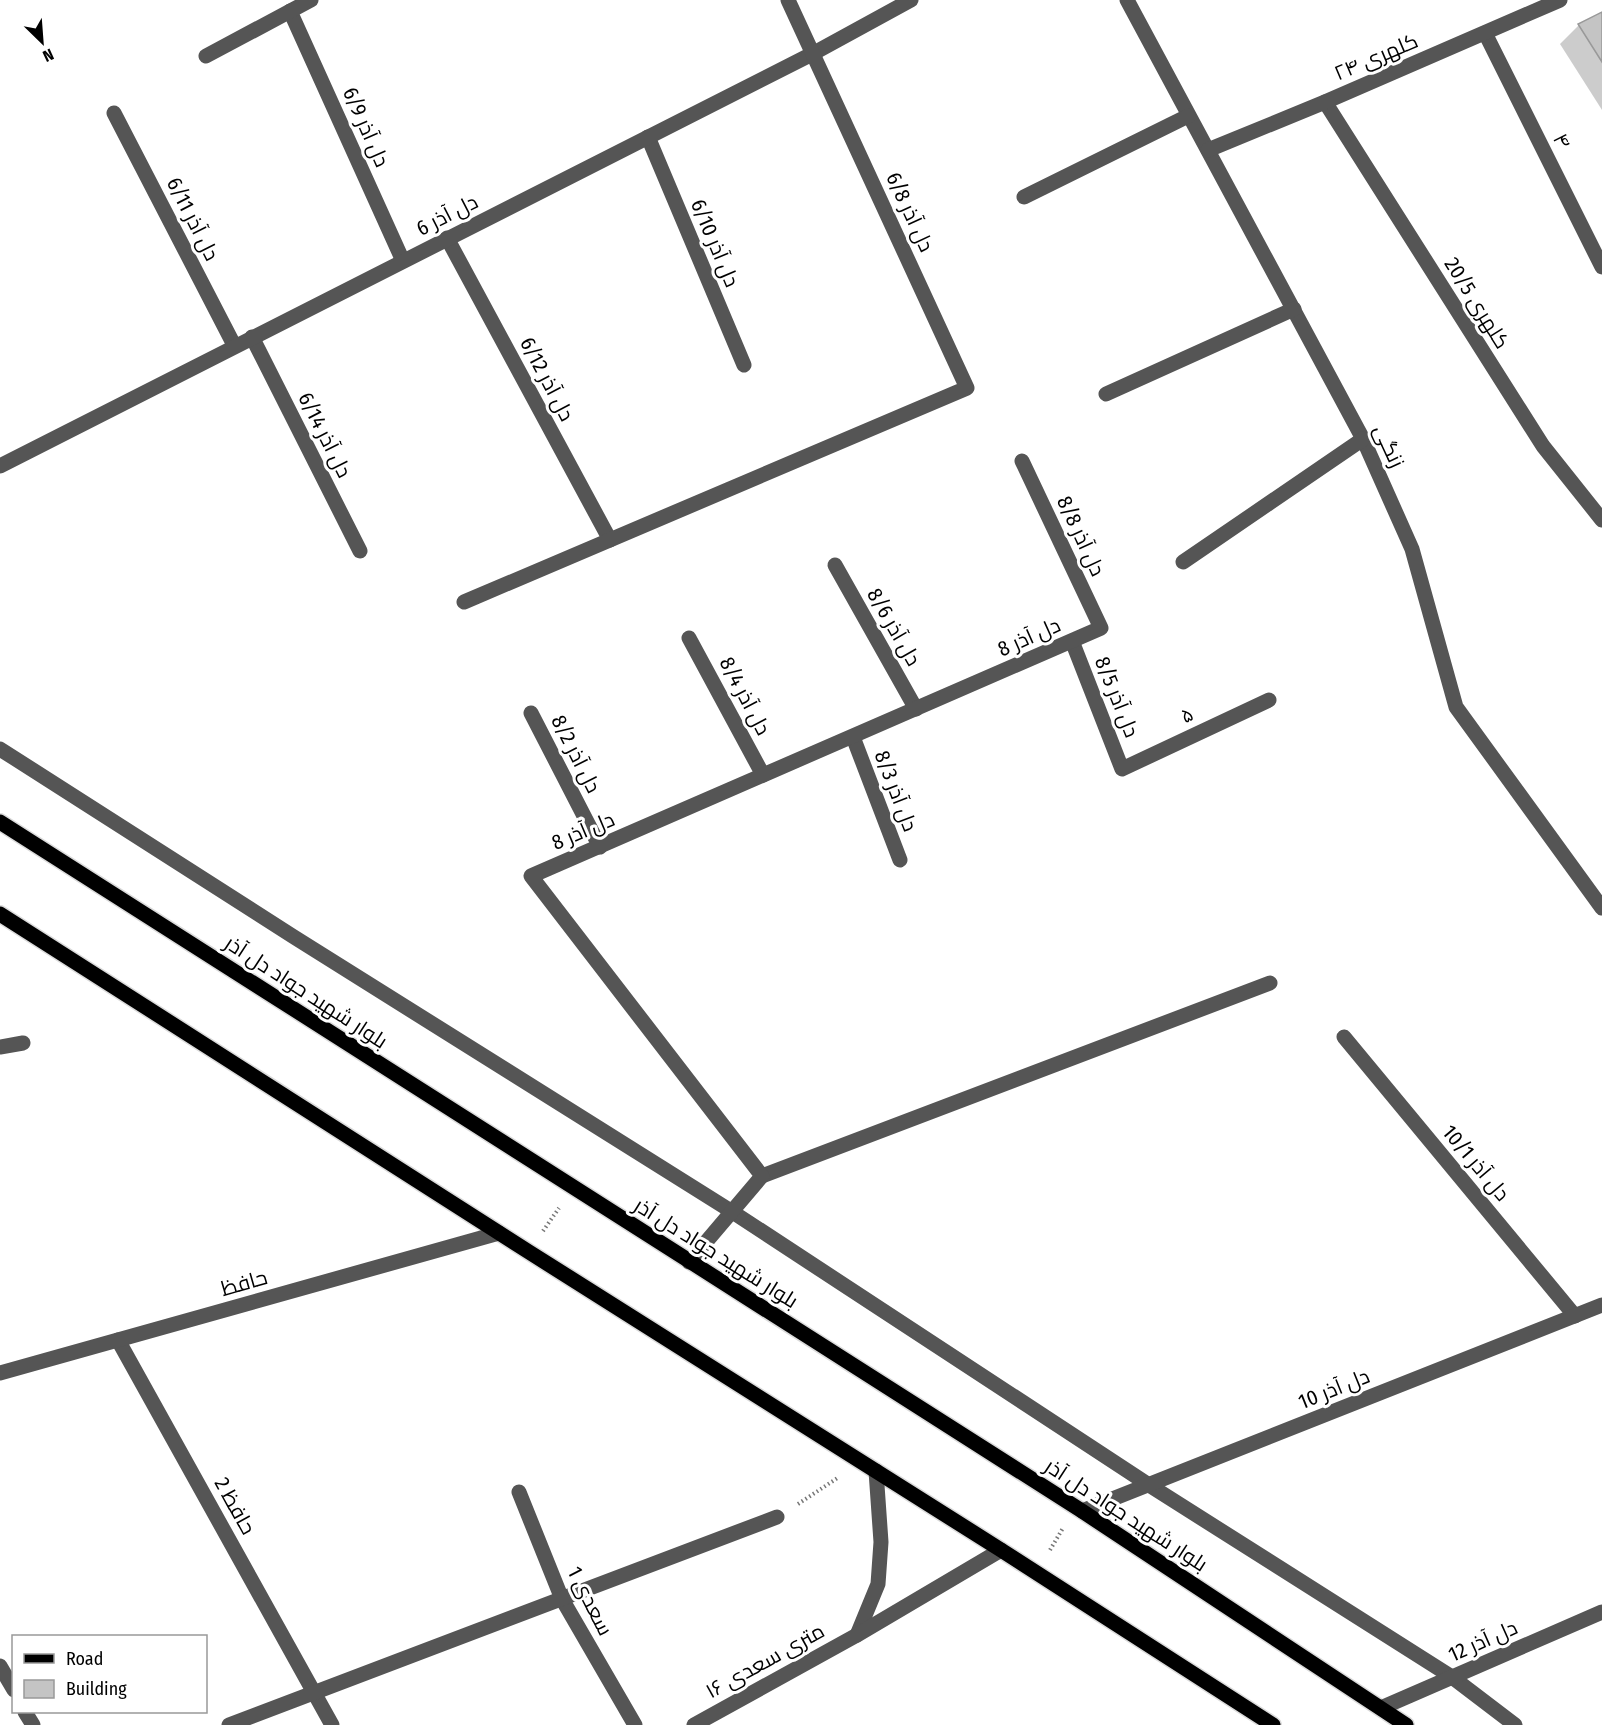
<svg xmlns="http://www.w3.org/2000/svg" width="1602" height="1725" viewBox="0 0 1602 1725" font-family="'Fira Sans Condensed',Cairo,sans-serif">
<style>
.shadow{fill:#0003}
.building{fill:#c4c4c4;stroke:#999;stroke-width:1.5}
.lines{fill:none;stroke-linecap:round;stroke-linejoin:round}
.major-casing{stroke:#dbdbdb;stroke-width:18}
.path{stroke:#777;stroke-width:4;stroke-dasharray:1.5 3;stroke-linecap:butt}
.minor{stroke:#555;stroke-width:15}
.major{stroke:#000;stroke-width:15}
.labels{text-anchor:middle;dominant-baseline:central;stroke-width:6;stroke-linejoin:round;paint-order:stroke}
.street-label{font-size:21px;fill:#000;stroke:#fff}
</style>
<rect width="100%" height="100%" fill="#fff"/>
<path class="shadow" d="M1602,14v96l-42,-66 19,-19z"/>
<path class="building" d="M1602,12v50l-24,-38z"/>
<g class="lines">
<defs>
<g id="major">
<path d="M0,822l1082,689 324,214"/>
<path d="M0,914l529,338 472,298 272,175"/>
</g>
</defs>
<use href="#major" class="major-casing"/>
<g class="path">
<path d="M543,1231l16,-23"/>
<path d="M798,1504l41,-27"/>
<path d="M1050,1550l13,-22"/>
</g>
<g class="minor">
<path d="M1127,0l236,439 49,110 44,158 146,201"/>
<path d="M290,11l113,250"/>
<path d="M1485,33l117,234"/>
<path d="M206,56l105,-56"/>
<path d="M1325,102l218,344 59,74"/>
<path d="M114,113l120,232"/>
<path d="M648,137l96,228"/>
<path d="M1208,150l117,-48 235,-102"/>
<path d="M1024,197l164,-81"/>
<path d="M447,238l163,302"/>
<path d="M252,337l108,214"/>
<path d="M1106,394l188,-85"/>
<path d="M0,466l814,-413 97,-53"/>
<path d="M1183,562l180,-123"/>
<path d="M835,565l81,144"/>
<path d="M464,602l503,-214 -179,-388"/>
<path d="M689,638l74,137"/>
<path d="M1072,641l50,128 147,-69"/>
<path d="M531,713l69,134"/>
<path d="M853,737l47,123"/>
<path d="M0,749l294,188 437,274 418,274 303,192 63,48"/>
<path d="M1344,1037l231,279"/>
<path d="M0,1047l23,-4"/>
<path d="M762,1176l508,-193"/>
<path d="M689,1262l73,-86 -231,-300 570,-248 -79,-167"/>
<path d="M118,1340l214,385"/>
<path d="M0,1373l499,-140"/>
<path d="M519,1492l43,107 73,126"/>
<path d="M1082,1511l520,-206"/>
<path d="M857,1635l21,-51 3,-42 -5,-71"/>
<path d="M0,1666l14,24"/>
<path d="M1381,1708l221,-96"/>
<path d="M25,1712l8,13"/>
<path d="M229,1725l548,-208"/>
<path d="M694,1725l163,-90 144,-85"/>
</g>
<use href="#major" class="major"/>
</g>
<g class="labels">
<g class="street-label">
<text transform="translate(1376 57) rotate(-23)">کلهری ۲۴</text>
<text transform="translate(366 127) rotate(66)">دل آذر 6/9</text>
<text transform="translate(1562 141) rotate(63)">۴</text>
<text transform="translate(910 212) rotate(65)">دل آذر 6/8</text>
<text transform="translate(447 215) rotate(-27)">دل آذر 6</text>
<text transform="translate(193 219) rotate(63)">دل آذر 6/11</text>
<text transform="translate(715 243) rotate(67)">دل آذر 6/10</text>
<text transform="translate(1477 303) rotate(58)">کلهری 20/5</text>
<text transform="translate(547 379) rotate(62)">دل آذر 6/12</text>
<text transform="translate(325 435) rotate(63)">دل آذر 6/14</text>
<text transform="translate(1389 446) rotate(65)">زنگی</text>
<text transform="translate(1081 536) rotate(65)">دل آذر 8/8</text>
<text transform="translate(894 627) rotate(60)">دل آذر 8/6</text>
<text transform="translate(1029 637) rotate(-24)">دل آذر 8</text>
<text transform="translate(745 696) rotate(62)">دل آذر 8/4</text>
<text transform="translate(1117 697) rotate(68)">دل آذر 8/5</text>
<text transform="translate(1187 715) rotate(-25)">۵</text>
<text transform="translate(576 754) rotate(63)">دل آذر 8/2</text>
<text transform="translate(896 791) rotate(69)">دل آذر 8/3</text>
<text transform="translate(583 831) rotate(-23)">دل آذر 8</text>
<text transform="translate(306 992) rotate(33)">بلوار شهید جواد دل آذر</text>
<text transform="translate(1476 1163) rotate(50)">دل آذر 10/1</text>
<text transform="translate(716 1253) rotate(32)">بلوار شهید جواد دل آذر</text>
<text transform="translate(244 1283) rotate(-16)">حافظ</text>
<text transform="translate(1334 1389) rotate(-22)">دل آذر 10</text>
<text transform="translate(235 1506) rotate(61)">حافظ 2</text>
<text transform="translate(1126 1515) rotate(33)">بلوار شهید جواد دل آذر</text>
<text transform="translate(590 1601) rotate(63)">سعدی 1</text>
<text transform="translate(1483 1641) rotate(-24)">دل آذر 12</text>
<text transform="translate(765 1661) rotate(-29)">۱۶ متری سعدی</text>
</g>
</g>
<rect x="12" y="1635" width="195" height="78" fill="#ffffff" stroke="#999999" stroke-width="1.5"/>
<rect x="24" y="1654" width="30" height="9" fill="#000000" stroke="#999999" stroke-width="1.5"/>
<text x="66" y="1665" font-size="18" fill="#000000">Road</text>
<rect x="24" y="1680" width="30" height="18" fill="#c4c4c4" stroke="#999999" stroke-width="1.5"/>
<text x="66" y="1695" font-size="18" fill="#000000">Building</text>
<g transform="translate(42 42) rotate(155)" stroke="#ffffff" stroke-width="4.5" paint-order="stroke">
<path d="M0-4.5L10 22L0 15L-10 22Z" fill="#000000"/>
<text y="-9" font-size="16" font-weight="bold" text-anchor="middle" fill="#000000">N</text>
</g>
</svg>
